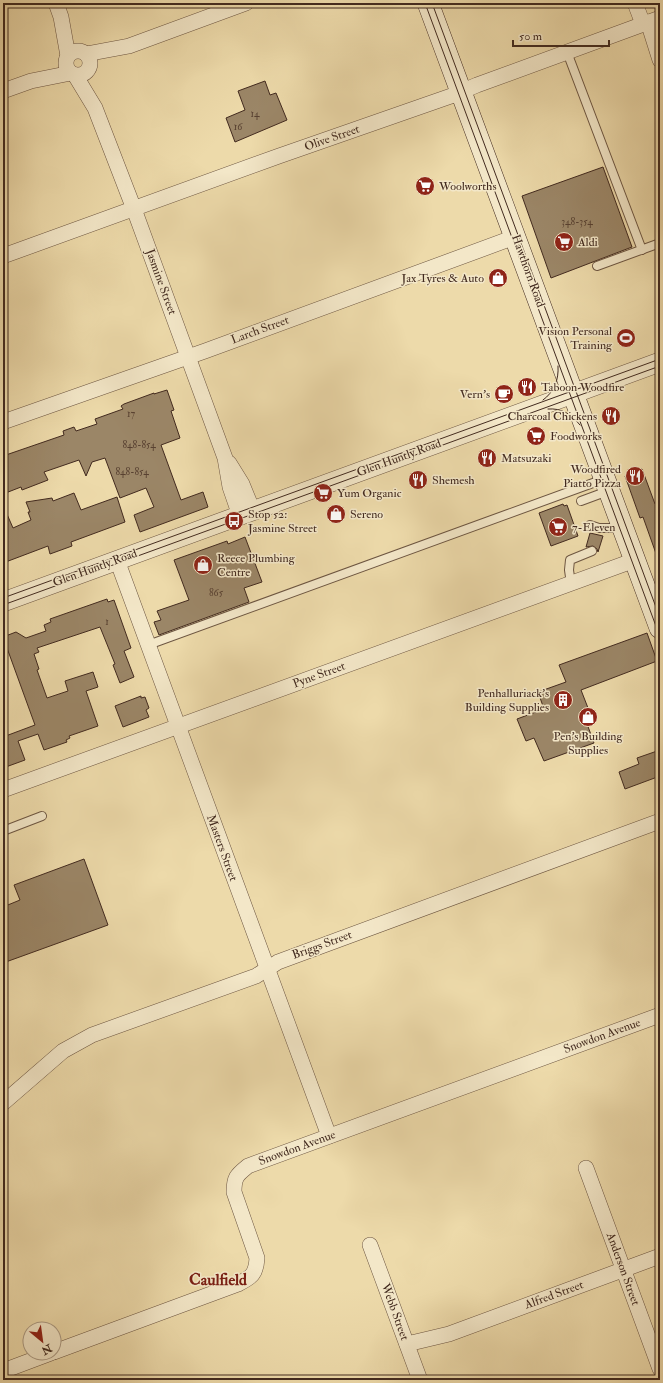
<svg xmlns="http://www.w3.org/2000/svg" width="663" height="1383" viewBox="0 0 663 1383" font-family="'IM FELL Double Pica',serif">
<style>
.building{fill:#9b8667;stroke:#422a1f}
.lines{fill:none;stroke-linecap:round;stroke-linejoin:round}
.service-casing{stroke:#6d5642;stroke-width:10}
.minor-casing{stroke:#6d5642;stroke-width:16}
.tertiary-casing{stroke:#6d5642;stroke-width:20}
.secondary-casing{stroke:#422a1f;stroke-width:22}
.service{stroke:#f3e7c8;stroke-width:8}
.minor{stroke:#f3e7c8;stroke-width:15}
.tertiary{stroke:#f3e7c8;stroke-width:19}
.secondary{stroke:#f3e7c8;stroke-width:21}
.tram{stroke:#422a1f;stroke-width:1}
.labels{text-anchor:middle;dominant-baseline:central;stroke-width:3;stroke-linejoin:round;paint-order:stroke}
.number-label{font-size:10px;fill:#584131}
.street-label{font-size:12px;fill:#422a1f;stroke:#f3e7c8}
.poi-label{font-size:12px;fill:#422a1f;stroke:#f3e7c8;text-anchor:start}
.district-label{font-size:16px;font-weight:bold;fill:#7a1f14;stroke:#f3e7c8}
</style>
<rect width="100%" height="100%" fill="#eddaaa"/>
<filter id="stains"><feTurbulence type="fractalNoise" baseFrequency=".005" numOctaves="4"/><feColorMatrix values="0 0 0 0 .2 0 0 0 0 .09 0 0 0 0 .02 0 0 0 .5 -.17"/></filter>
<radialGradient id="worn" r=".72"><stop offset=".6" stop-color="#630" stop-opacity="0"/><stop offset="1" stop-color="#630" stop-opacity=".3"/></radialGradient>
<g class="building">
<path d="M265,81l5,14 6,-2 11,27 -52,22 -9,-24 19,-8 -7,-19z"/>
<path d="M603,167l29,80 -81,31 -29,-82z"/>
<path d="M167,390l7,20 -3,1 9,27 -19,7 20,55 22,-8 5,15 -68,25 -6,-17 20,-8 -8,-19 -26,10 -15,-40 -13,4 -6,14 -7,-16 -35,12 4,8 -26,10 -1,-3 -18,7v-38l61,-21 -1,-4 11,-4 2,4 21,-7 -2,-5 28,-10 -2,-3 3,-2 30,-11v1z"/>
<path d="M642,469l13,35 5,-2v60h-1l-16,-45 -3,1 -15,-42z"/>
<path d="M74,493l7,17 36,-13 8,25 -54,20 1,4 -22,8 -2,-8 -45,17v-58l10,23 18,-8 -3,-8h2l-4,-10 26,-4 1,3z"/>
<path d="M563,504l1,2 3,-1 11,31 -27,10 -12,-33z"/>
<path d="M590,533l13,3 -5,16 -1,-3 -4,-3 -7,1z"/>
<path d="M245,537l17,45 -18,6 5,14 -90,33 -5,-13 7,-2 -4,-9 32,-11 -15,-40 53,-19 1,3z"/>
<path d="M107,599l1,3 6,-2 17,48 -7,3 10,26 -14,6 -7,-18 2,-1 -15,-37 -63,21 2,4 -5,2 5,15 -2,1 10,28 21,-7 -3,-10 28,-9 5,15 -12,4 12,35 -29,10 1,2 -4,2 1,2 -23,8 -6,-16 -20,7 7,19 -22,8v-31l32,-12 -32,-88 13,-5 10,6 20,-7 -2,-6 7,-3 -1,-3z"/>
<path d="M647,633l10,28 -76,29 7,18 -6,2 12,33 -50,18 -10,-23 -8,3 -9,-22 27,-10 -6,-17 28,-10 -7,-17z"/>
<path d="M141,696v2l4,-1 4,11 -3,2 3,7 -26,10 -8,-21z"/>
<path d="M660,750v26l-35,13 -6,-17 20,-8 -2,-6z"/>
<path d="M84,859l24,66 -105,38v-56l17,-7 -6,-15z"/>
</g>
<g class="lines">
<defs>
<g id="service">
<path d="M567,52l75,198"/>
<path d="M597,266l63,-23"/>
<path d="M581,501l27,-10"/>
<path d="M590,525l9,3h24"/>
<path d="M571,584l-2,-14 1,-10 22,-9"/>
<path d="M148,645l456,-166"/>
<path d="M3,831l39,-15"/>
</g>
<g id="minor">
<path d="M56,3l5,14 7,39"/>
<path d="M635,3l8,21"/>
<path d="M648,22l12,38"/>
<circle cx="78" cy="63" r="12"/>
<path d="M86,54l43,-8 117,-43"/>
<path d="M75,75l20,33 39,101 91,249 5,29 10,29"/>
<path d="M3,91l28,-10 40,-8"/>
<path d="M3,256l276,-100 172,-60 26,-11 183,-67"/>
<path d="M3,422l202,-71 310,-114"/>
<path d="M229,463l13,21 11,27"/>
<path d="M117,560l212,576"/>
<path d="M3,790l632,-230"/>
<path d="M3,1103l60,-52 29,-16 164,-59 22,-14 382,-141"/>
<path d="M586,1168l74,201"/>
<path d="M370,1245l50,135"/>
<path d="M407,1344l42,-10 211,-78"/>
<path d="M54,1352l184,-68c14,-7 18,-10 19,-26l-23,-66c0,-15 3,-17 14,-26l412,-151"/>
<path d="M3,1371l48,-18"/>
</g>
<path id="tertiary" d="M3,602l657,-240"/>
<path id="secondary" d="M428,3l232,625"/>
</defs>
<use href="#service" class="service-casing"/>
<use href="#minor" class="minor-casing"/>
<use href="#tertiary" class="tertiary-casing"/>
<use href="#secondary" class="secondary-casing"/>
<use href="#service" class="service"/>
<use href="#minor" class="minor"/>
<use href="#tertiary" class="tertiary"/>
<use href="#secondary" class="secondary"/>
<g class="tram">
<path d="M425,3l235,634"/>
<path d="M432,3l228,615"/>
<path d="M543,400c11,-8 16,-20 15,-34"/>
<path d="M548,409c14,-1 23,5 32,16"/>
<path d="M3,598l657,-239"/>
<path d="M3,605l657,-239"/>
</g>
</g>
<defs>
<symbol id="supermarket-disc" viewBox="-11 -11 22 22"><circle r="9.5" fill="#8f2418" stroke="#f3e7c8"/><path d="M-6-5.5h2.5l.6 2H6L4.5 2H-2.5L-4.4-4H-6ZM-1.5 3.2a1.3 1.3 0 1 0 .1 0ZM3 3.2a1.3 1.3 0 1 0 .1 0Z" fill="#fff"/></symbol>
<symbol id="shop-disc" viewBox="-11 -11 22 22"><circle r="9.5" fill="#8f2418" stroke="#f3e7c8"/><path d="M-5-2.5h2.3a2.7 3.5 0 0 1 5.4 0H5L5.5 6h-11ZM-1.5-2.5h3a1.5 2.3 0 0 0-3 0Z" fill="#fff"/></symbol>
<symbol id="stadium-disc" viewBox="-11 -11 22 22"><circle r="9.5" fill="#8f2418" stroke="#f3e7c8"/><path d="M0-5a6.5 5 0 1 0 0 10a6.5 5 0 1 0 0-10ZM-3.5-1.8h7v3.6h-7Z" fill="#fff"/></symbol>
<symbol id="restaurant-disc" viewBox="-11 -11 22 22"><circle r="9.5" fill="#8f2418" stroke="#f3e7c8"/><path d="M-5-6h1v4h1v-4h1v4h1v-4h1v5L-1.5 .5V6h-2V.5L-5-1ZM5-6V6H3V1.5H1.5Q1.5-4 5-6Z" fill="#fff"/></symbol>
<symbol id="cafe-disc" viewBox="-11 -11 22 22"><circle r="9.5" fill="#8f2418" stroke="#f3e7c8"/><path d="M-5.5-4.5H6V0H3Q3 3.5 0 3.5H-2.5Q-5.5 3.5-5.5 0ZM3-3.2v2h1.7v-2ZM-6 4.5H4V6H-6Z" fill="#fff"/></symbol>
<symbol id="bus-disc" viewBox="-11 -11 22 22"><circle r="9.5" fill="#8f2418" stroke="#f3e7c8"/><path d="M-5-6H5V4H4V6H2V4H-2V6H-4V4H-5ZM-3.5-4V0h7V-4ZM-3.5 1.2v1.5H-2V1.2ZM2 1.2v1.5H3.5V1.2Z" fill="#fff"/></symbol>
<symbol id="building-disc" viewBox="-11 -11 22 22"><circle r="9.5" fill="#8f2418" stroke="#f3e7c8"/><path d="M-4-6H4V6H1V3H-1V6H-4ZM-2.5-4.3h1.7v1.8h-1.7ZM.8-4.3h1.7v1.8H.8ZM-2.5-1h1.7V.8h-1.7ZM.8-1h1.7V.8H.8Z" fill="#fff"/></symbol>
</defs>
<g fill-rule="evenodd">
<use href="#supermarket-disc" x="414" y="175" width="22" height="22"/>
<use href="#supermarket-disc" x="553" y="231" width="22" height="22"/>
<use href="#shop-disc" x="487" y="267" width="22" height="22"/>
<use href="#stadium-disc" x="615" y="327" width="22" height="22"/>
<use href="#restaurant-disc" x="516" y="376" width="22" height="22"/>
<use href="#cafe-disc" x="493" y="383" width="22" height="22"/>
<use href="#restaurant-disc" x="600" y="405" width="22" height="22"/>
<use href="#supermarket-disc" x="525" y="425" width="22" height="22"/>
<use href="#restaurant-disc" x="476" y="447" width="22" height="22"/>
<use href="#restaurant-disc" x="624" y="465" width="22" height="22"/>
<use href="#restaurant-disc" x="407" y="469" width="22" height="22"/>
<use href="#supermarket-disc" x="312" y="482" width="22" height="22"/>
<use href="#shop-disc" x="325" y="503" width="22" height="22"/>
<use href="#bus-disc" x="223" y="510" width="22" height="22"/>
<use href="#supermarket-disc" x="547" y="516" width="22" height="22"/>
<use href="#shop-disc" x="192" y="554" width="22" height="22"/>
<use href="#building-disc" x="552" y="689" width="22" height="22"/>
<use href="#shop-disc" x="577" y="706" width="22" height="22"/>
</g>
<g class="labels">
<g class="number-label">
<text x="255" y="114">14</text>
<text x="238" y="127">16</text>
<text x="577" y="222">348-354</text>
<text x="131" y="414">17</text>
<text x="139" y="445">848-854</text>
<text x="132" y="472">848-854</text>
<text x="216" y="593">865</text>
<text x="107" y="622">1</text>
</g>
<g class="street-label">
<text transform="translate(332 138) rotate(-19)">Olive Street</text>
<text transform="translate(528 271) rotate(70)">Hawthorn Road</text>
<text transform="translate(161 282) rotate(70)">Jasmine Street</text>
<text transform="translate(260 330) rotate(-20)">Larch Street</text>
<text transform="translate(399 458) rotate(-20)">Glen Huntly Road</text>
<text transform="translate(95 568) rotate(-20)">Glen Huntly Road</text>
<text transform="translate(319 675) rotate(-20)">Pyne Street</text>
<text transform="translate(222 848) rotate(70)">Masters Street</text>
<text transform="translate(322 945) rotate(-20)">Briggs Street</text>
<text transform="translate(602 1036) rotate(-20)">Snowdon Avenue</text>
<text transform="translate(297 1148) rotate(-20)">Snowdon Avenue</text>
<text transform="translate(623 1269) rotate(70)">Anderson Street</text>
<text transform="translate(554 1295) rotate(-20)">Alfred Street</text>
<text transform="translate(395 1312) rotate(70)">Webb Street</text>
</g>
<g class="poi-label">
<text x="439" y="186">Woolworths</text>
<text x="578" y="242">Aldi</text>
<text x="484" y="278" text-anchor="end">Jax Tyres &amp; Auto</text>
<text x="612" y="331" text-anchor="end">Vision Personal<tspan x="612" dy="14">Training</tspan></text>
<text x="541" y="387">Taboon Woodfire</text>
<text x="490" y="394" text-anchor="end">Vern’s</text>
<text x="597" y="416" text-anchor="end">Charcoal Chickens</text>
<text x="550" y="436">Foodworks</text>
<text x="501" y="458">Matsuzaki</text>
<text x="621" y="469" text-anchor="end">Woodfired<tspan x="621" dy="14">Piatto Pizza</tspan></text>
<text x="432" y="480">Shemesh</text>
<text x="337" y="493">Yum Organic</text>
<text x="248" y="514">Stop 52:<tspan x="248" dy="14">Jasmine Street</tspan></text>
<text x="350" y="514">Sereno</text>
<text x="572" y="527">7-Eleven</text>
<text x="217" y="558">Reece Plumbing<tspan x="217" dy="14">Centre</tspan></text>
<text x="549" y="693" text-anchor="end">Penhalluriack's<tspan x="549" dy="14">Building Supplies</tspan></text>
<text x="588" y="736" text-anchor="middle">Pen's Building<tspan x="588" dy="14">Supplies</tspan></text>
</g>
<g class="district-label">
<text x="218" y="1280">Caulfield</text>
</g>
</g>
<rect width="663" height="1383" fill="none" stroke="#eddaaa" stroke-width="16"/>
<rect x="4" y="4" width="655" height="1375" fill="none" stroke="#422a1f" stroke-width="2"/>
<rect x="8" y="8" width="647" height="1367" fill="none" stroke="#422a1f"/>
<g transform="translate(42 1341) rotate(151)"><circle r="19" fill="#f3e7c8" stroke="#ac9b84"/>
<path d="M0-3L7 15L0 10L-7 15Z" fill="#8f2418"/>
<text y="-6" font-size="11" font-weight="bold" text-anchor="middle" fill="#422a1f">N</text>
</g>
<path d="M513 40v6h96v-6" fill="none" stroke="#422a1f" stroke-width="2"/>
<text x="519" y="40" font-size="12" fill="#422a1f" stroke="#f3e7c8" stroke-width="3" paint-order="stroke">50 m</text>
<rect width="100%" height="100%" filter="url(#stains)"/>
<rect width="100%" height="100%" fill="url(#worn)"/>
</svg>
